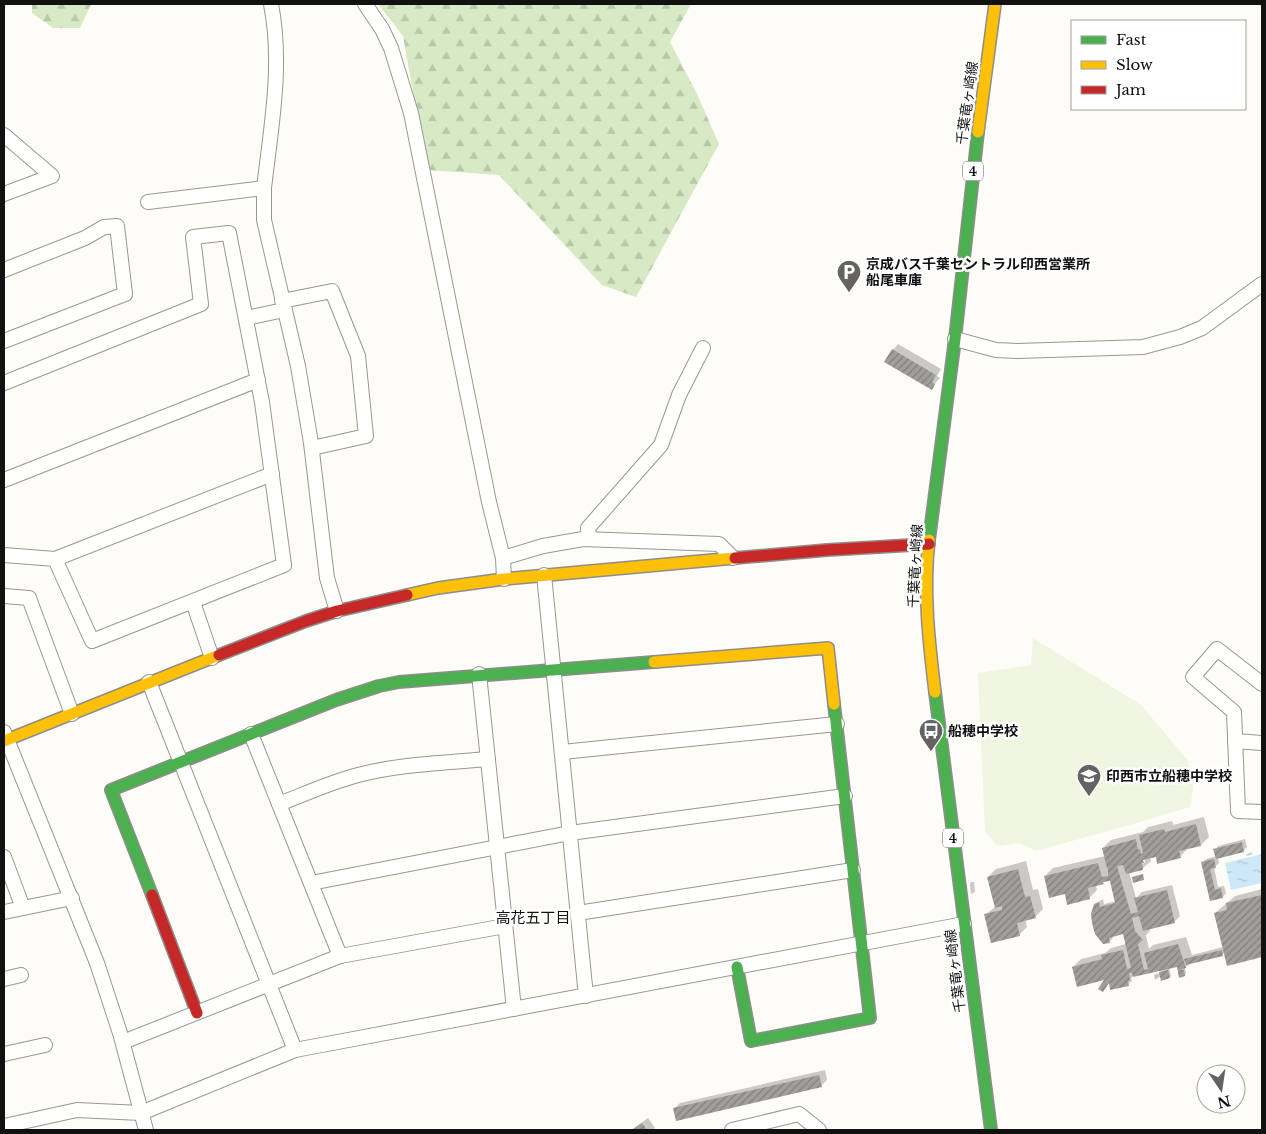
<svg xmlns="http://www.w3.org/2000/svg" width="1266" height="1134" viewBox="0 0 1266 1134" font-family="'Libre Baskerville','Noto Sans JP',serif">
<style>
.forest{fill:url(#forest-firs)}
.pitch{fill:#f0f6e1}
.water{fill:url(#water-ripples)}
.shadow{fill:#0003;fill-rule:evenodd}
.building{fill:url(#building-hatch)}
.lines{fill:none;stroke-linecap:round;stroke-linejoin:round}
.street-casing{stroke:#979795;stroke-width:16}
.fast-casing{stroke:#8e8d8b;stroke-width:14}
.slow-casing{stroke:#8e8d8b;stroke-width:14}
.jam-casing{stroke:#8e8d8b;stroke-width:14}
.street{stroke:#fffffe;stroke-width:14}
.fast{stroke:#4caf50;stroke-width:11}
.slow{stroke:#ffc107;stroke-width:11}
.jam{stroke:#c62828;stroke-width:11}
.labels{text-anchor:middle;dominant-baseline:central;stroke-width:5;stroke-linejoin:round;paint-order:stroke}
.shield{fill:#fff;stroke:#585858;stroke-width:1}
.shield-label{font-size:12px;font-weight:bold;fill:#111}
.street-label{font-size:14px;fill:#111;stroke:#fff}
.poi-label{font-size:14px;font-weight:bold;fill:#111;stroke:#fff;text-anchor:start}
.neighbourhood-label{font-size:15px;fill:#111;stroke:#fff}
</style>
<defs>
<pattern id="forest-firs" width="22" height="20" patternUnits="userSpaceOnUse" patternTransform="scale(1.25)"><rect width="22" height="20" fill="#d8eac5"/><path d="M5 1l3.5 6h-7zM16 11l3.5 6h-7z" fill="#b8c8a8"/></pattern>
<pattern id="water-ripples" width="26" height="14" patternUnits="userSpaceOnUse" patternTransform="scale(1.25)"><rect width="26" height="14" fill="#cde8f7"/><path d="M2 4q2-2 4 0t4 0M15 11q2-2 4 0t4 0" fill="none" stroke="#afc6d3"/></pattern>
<pattern id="building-hatch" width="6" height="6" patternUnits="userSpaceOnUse" patternTransform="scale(1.25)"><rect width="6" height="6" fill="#a19f9c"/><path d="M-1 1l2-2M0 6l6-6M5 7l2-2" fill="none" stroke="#82807e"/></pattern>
</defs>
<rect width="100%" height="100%" fill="#fdfcf7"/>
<g class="forest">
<path d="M32,4h59l-11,24h-27l-21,-15z"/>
<path d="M378,4h313l-21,38 27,52 22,50 -83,153 -34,-12 -103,-110 -72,-5 -24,-134z"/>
</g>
<path class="pitch" d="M1033,638l108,67 47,56 5,26 -3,20 -57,17 -97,27 -17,-8 -21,3 -13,-14 -7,-159 53,-8z"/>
<path class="water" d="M1262,854v29l-31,7 -6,-27z"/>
<g class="shadow">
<path d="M898,344l43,25 -4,7 3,2 -9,10 -38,-38z"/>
<path d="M1204,817l5,20 -8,8 -13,3 -8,9 -23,-1 -7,1 1,4 -8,7 -14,4 7,26 6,-6 30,-7 8,31 -6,6 -26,6 2,3 -4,4 3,14 4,-4 33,-8 6,18 31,-8 -8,-34 20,-17 27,-7v67l-35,8 -2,-12 -3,3 -32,8 -5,5 1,5 -1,2 -7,-8 3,-3 -12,3 2,9 -1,1 -9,-1 -6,4 -1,-5 4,-2v1l7,-6 -31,7 -3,3 1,3 -4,3 -55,-17 8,-8 24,-6 6,-5 15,-4 -3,-12 -11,4 1,2 -4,4 -14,-38 8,-5 1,5 12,-3 -5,-22 -15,6 1,5 -8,8 -23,-6 -21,-16 8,-8 52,-12 -2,-8 8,-8 32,-8 5,-5 24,-6 1,4zM1143,854l2,8 -2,2 -2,-9z"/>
<path d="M1245,839l2,8 -4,4 -25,7 1,5 -5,4 4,20 6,-1 2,7 -3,4 -12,3 -9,-37 4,-4 11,-3 -2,-6 3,-4z"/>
<path d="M1253,852l-2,3 -5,1 1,-2z"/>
<path d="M1026,861l7,29 5,-1 5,20 -8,8 -10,2 2,8 -8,8 -34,-20 11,-9 -8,-29 8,-8z"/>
<path d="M971,882h3l1,10 -4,2 -1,-10z"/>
<path d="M825,1070l2,10 -6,6 -146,22 5,-5z"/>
<path d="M648,1118l7,10 -2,2h-22z"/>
</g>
<g class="building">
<path d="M892,349l44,26 -4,7 3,2 -3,6 -48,-28z"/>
<path d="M1196,824l5,22 -22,5 2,7 -24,6 -1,-7 -13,3 1,3h-2l1,7 -17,4 -3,-9 -6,1 14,48 7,-2 -4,-14 33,-8 8,33 -32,8 -4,-15 -7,2 3,13 8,9 -5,4 6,26 4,-1 -4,-16 34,-9 8,24 -4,1 -2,-7 2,8h2l1,6 -6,2 -2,-11 -44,10 -1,-4h-3l1,7 -2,1 1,5 -19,4 -1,-7 -6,9 -5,-3 6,-9 -27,7 -5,-20 30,-8 -1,-4 22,-5 4,19 4,-1 -8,-34 -14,4 1,5 -7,1 -8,-10 -3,-11 -1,-9 3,-10 5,-2 1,5 15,-4 -5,-22 -7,1 1,2 -16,4 2,11 -23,6 -2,-11 -16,4 -5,-22 54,-13 4,14 6,-1v-8h-1l-5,-20 34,-9 2,11 2,-1 1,5 2,-1 -4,-18 25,-6 1,3z"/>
<path d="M1242,842l2,10 -28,7 -3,-10z"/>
<path d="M1214,859l2,9 -6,1 5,21 6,-2 2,10 -13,3 -9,-39z"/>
<path d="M1018,869l7,28 5,-1 6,22 -19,5 3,13 -29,7 -7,-29 18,-4v-4l-7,2 -8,-31z"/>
<path d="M1143,874l1,6 -11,3 -1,-6z"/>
<path d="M1262,895v62l-35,9 -13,-53 13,-3 -1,-7z"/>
<path d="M1222,950l1,6 -37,9 -2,-6z"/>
<path d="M1168,970l2,8 -9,3 -2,-9z"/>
<path d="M819,1075l3,12 -146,34 -3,-13z"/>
<path d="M642,1123l5,7h-15z"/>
</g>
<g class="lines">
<defs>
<g id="street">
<path d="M365,4l17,25 9,19 20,65 78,389 14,56 1,21"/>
<path d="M4,135l48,41 -48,18"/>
<path d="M264,188c7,-61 19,-123 7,-184"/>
<path d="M148,202l116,-14v32l34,146 13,77 16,135 10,33"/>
<path d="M4,270l81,-32 19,-11 13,-1 8,68 -121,47"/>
<path d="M282,301l50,-10 26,65 8,80 -54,12"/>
<path d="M246,318l38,-8"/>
<path d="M955,339l41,11 22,1 125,-4 37,-10 22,-9 60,-44"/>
<path d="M4,383l197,-79 -8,-67 36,-4 33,169 22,163 -192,76 -37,-82 -51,-4"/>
<path d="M4,480l254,-100"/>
<path d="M589,539l-1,-11 73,-83 18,-50 24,-47"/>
<path d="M503,558l40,-12 40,-7 136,5 14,14"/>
<path d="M55,559l217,-85"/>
<path d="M544,575l42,421"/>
<path d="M4,596l25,2 43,116"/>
<path d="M193,602l19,56"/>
<path d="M479,674l35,335"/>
<path d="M149,682l146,368"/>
<path d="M1262,684l-45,-35 -24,28 41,35 4,99 24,1"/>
<path d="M4,732l93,231 23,70 26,97"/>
<path d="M251,734l89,222"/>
<path d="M1235,741l27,2"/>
<path d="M562,752l275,-28"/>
<path d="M279,804c26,-10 52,-22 79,-29 42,-11 87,-12 130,-16"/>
<path d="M4,857l19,51"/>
<path d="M311,883l259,-50 275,-37"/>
<path d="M4,912l68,-14"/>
<path d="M578,913l275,-43"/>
<path d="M4,979l17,-4"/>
<path d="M123,1042l217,-86 165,-30"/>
<path d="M4,1054l41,-9"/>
<path d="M4,1126l73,-16 64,3 154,-63 669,-126"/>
<path d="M732,1130l67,-16 20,16"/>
</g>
<g id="fast">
<path d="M929,540l26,-201 23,-207"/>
<path d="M935,692l56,438"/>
<path d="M152,895l-41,-105 225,-90 43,-14 20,-4 255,-20"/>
<path d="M737,967l14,74 119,-23 -36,-314"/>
</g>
<g id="slow">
<path d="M978,132l17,-128"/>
<path d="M929,540c-6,50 0,103 6,152"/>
<path d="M407,595l31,-7 66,-9 231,-21"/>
<path d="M654,662l174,-14 6,56"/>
<path d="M4,741l215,-86"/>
</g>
<g id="jam">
<path d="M735,558l92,-8 102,-6"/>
<path d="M219,655l87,-34 31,-10 70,-16"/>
<path d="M152,895l45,118"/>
</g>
</defs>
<use href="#street" class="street-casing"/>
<use href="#fast" class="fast-casing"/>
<use href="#slow" class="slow-casing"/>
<use href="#jam" class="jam-casing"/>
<use href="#street" class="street"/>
<use href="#fast" class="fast"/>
<use href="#slow" class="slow"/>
<use href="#jam" class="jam"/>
</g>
<defs>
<symbol id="parking-pin" viewBox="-11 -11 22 30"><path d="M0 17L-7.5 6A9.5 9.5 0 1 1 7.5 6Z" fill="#646362" stroke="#fff"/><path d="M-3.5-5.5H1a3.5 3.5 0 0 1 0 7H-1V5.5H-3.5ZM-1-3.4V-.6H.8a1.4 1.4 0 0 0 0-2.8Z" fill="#fff"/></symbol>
<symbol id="bus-pin" viewBox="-11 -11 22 30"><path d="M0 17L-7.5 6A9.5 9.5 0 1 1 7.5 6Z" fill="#646362" stroke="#fff"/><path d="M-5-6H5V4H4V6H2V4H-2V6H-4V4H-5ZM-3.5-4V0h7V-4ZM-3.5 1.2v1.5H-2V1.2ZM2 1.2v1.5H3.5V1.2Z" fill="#fff"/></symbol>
<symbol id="school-pin" viewBox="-11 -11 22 30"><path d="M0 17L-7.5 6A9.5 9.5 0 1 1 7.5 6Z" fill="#646362" stroke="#fff"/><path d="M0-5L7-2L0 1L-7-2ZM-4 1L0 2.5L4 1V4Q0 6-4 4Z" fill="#fff"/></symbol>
</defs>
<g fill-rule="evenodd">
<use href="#parking-pin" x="835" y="258" width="28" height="38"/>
<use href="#bus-pin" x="917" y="717" width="28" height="38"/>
<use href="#school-pin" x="1075" y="762" width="28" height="38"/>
</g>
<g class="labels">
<g class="shield">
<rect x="963" y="161.5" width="20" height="19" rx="4"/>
<rect x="943" y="828.5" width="20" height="19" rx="4"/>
</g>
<g class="shield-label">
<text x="973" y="171">4</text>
<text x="953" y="838">4</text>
</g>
<g class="street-label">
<text transform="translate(967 103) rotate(-82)">千葉竜ヶ崎線</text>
<text transform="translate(915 566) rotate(-87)">千葉竜ヶ崎線</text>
<text transform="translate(955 971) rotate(-97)">千葉竜ヶ崎線</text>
</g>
<g class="poi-label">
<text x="866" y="264">京成バス千葉セントラル印西営業所<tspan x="866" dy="16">船尾車庫</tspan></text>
<text x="948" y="731">船穂中学校</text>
<text x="1106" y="776">印西市立船穂中学校</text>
</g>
<g class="neighbourhood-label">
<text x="533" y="917">高花五丁目</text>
</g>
</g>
<rect width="1266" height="1134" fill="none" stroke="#111111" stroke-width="10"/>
<rect x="1071" y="20" width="175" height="90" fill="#ffffff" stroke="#a0a0a0"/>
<rect x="1081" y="36" width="25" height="8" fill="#4caf50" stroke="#a0a0a0"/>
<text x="1116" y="45" font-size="15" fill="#111111">Fast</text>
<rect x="1081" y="61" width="25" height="8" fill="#ffc107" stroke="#a0a0a0"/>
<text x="1116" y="70" font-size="15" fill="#111111">Slow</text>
<rect x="1081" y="86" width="25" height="8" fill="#c62828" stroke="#a0a0a0"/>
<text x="1116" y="95" font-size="15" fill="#111111">Jam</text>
<g transform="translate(1221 1089) rotate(167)"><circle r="24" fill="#ffffff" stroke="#a0a0a0"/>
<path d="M0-4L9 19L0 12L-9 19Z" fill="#646362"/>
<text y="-8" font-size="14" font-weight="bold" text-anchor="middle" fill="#111111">N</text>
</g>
</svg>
